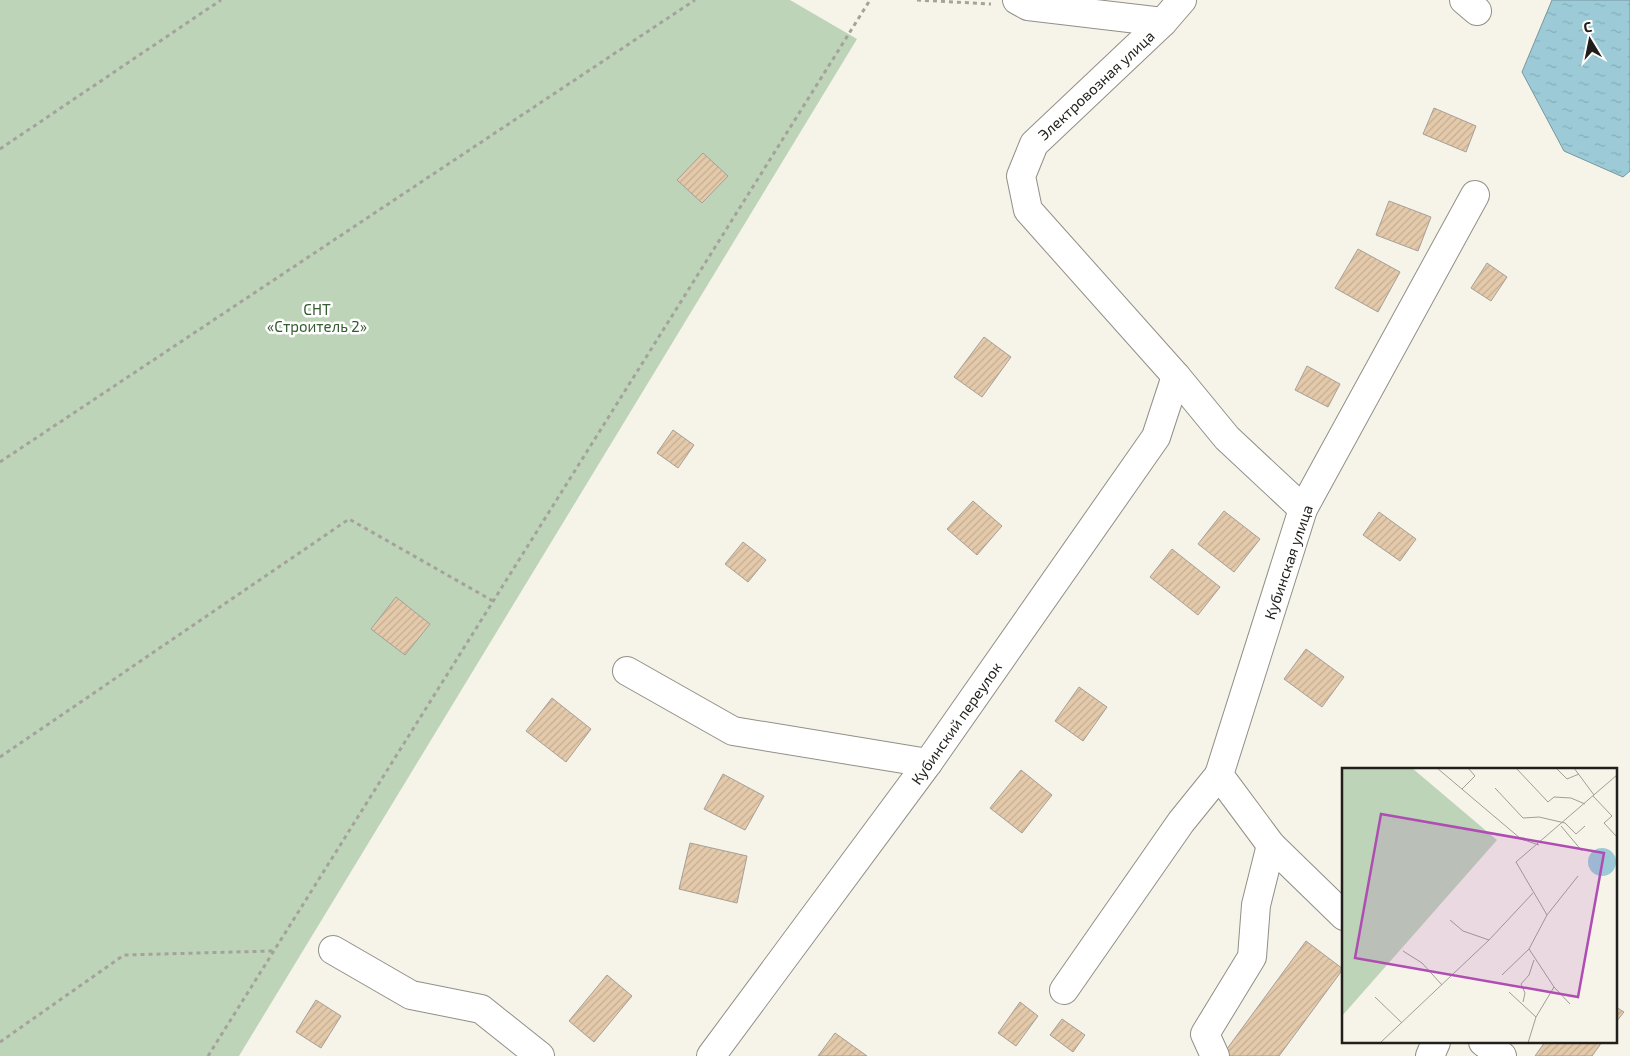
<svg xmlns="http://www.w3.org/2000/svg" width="1630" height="1056" viewBox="0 0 1630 1056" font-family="'Exo 2',sans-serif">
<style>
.garden{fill:#bdd4b9}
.water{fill:url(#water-ripples);stroke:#77979f}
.building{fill:url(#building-hatch);stroke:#a69f98}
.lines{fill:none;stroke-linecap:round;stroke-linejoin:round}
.minor-casing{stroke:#928f87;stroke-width:30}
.path{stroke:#a4a29b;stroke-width:3;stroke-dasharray:4 4;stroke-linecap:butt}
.minor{stroke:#fff;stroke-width:28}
.labels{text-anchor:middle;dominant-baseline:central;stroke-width:5;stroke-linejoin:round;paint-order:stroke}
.street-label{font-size:15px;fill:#201f1c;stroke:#fff}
.park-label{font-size:15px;fill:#355b30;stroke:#fff}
.inset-road{fill:none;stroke:#a09e97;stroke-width:1}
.view{fill:#af4db3;fill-opacity:0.15;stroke:#af4db3;stroke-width:2.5}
.inset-edge{fill:none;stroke:#201f1c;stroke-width:2.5}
</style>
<defs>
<pattern id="water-ripples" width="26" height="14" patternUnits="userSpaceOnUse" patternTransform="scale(1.25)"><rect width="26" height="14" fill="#9ccbd7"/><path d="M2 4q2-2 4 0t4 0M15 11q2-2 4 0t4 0" fill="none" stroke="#86aeb8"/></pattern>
<pattern id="building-hatch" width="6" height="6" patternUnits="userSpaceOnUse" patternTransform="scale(1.25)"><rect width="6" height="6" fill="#e4caaa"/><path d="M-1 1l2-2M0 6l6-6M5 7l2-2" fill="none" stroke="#c3ad92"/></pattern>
</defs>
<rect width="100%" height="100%" fill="#f6f3e9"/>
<path class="garden" d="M0,0h790l67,39 -618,1017h-239z"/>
<path class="water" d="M1552,0h78v171l-7,6 -59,-26 -42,-79z"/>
<g class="building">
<path d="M1434,108l42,18 -10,26 -43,-18z"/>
<path d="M703,153l25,23 -26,27 -25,-23z"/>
<path d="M1389,201l42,16 -13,34 -42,-16z"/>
<path d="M1358,249l42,23 -22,40 -43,-24z"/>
<path d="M1487,263l20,14 -16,24 -20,-13z"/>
<path d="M984,337l27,20 -29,40 -28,-20z"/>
<path d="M1307,366l33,18 -12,23 -33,-17z"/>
<path d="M673,430l21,15 -16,23 -21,-15z"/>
<path d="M973,501l29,25 -25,29 -30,-26z"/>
<path d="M1224,511l36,28 -26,33 -36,-28z"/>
<path d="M1379,512l37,27 -16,22 -37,-26z"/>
<path d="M743,542l23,18 -18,22 -23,-18z"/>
<path d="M1172,549l48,38 -22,28 -48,-38z"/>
<path d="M396,597l34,27 -25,31 -34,-26z"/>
<path d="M1306,649l38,28 -22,30 -38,-28z"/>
<path d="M1079,687l28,20 -24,34 -28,-20z"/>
<path d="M552,698l39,31 -25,33 -40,-31z"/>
<path d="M1021,770l31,25 -30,38 -32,-25z"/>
<path d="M723,774l41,22 -19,34 -41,-21z"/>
<path d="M690,843l57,13 -10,47 -58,-14z"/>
<path d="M1306,941l37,28 -64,87h-50l-5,-3z"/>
<path d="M607,975l25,21 -38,46 -25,-21z"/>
<path d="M316,1000l25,16 -20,32 -25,-16z"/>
<path d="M1020,1002l18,14 -22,30 -18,-13z"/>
<path d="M1616,1007l8,5 -8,10z"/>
<path d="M1062,1019l23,16 -12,17 -23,-17z"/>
<path d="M835,1033l32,23h-49z"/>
<path d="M1545,1042h57l-10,14h-57z"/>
</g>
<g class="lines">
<defs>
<g id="minor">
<path d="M1017,0l11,6 135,16"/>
<path d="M1182,0l-19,22 -129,122 -13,32 7,34 148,166 51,62 76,71"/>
<path d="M1464,0l13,11"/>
<path d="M627,671l106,60 195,32"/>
<path d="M1344,916l-73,-71 -52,-70 84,-266 172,-314"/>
<path d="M333,950l78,45 70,14 59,47"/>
<path d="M1064,990l117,-168 38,-47"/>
<path d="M1483,1042l19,14"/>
<path d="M711,1056l217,-293 228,-326 20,-61"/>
<path d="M1215,1056l-10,-22 47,-77 4,-52 15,-60"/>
<path d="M1430,1056l6,-14"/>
</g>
</defs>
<use href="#minor" class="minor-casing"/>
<g class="path">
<path d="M917,0l74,4"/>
<path d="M0,149l221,-149"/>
<path d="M0,462l695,-462"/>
<path d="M0,757l349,-238 144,82"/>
<path d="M0,1042l124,-87 149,-4"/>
<path d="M208,1056l662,-1056"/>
</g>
<use href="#minor" class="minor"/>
</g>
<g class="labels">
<g class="street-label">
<text transform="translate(1096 85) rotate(-43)">Электровозная улица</text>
<text transform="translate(1288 562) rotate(-71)">Кубинская улица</text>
<text transform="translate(956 723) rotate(-55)">Кубинский переулок</text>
</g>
<g class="park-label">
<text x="317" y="309">СНТ<tspan x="317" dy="17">«Строитель 2»</tspan></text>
</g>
</g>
<g transform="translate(1342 768)">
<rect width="275" height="275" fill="#f6f3e9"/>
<path d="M0,0h70l85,72 -155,176z" fill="#bdd4b9"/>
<path d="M246 94a14 14 0 1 1 28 0a14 14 0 1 1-28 0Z" fill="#9ccbd7"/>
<path class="inset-road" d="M95,0l84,71 18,6M174,0l32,34 6,-5 17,1 14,6M214,0l11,11 12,-5M232,0l20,27M153,20l28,30 16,-1 26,6 11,11 9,-8M120,21l13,-13 -7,-8M251,28l19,20 -8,7 13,14M219,58l21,25M205,147l-31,-53 101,-87M108,152l13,11 26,9M61,183l19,12 20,22M160,207l27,-26M167,224l27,25M33,229l27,26M181,234l2,-9 -4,-9 8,-9 5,-15M228,236l-16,-17 -25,-38 18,-34 31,-39M38,275l109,-103 44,-47M186,275l8,-26 18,-30"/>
<path class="view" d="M39,46l223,39 -26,144 -223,-39z"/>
<rect width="275" height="275" class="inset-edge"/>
</g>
<g transform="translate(1590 40) rotate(350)" stroke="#ffffff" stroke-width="4" paint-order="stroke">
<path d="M0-4L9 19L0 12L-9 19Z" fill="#201f1c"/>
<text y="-8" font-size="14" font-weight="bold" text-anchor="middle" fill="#201f1c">С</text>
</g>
</svg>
